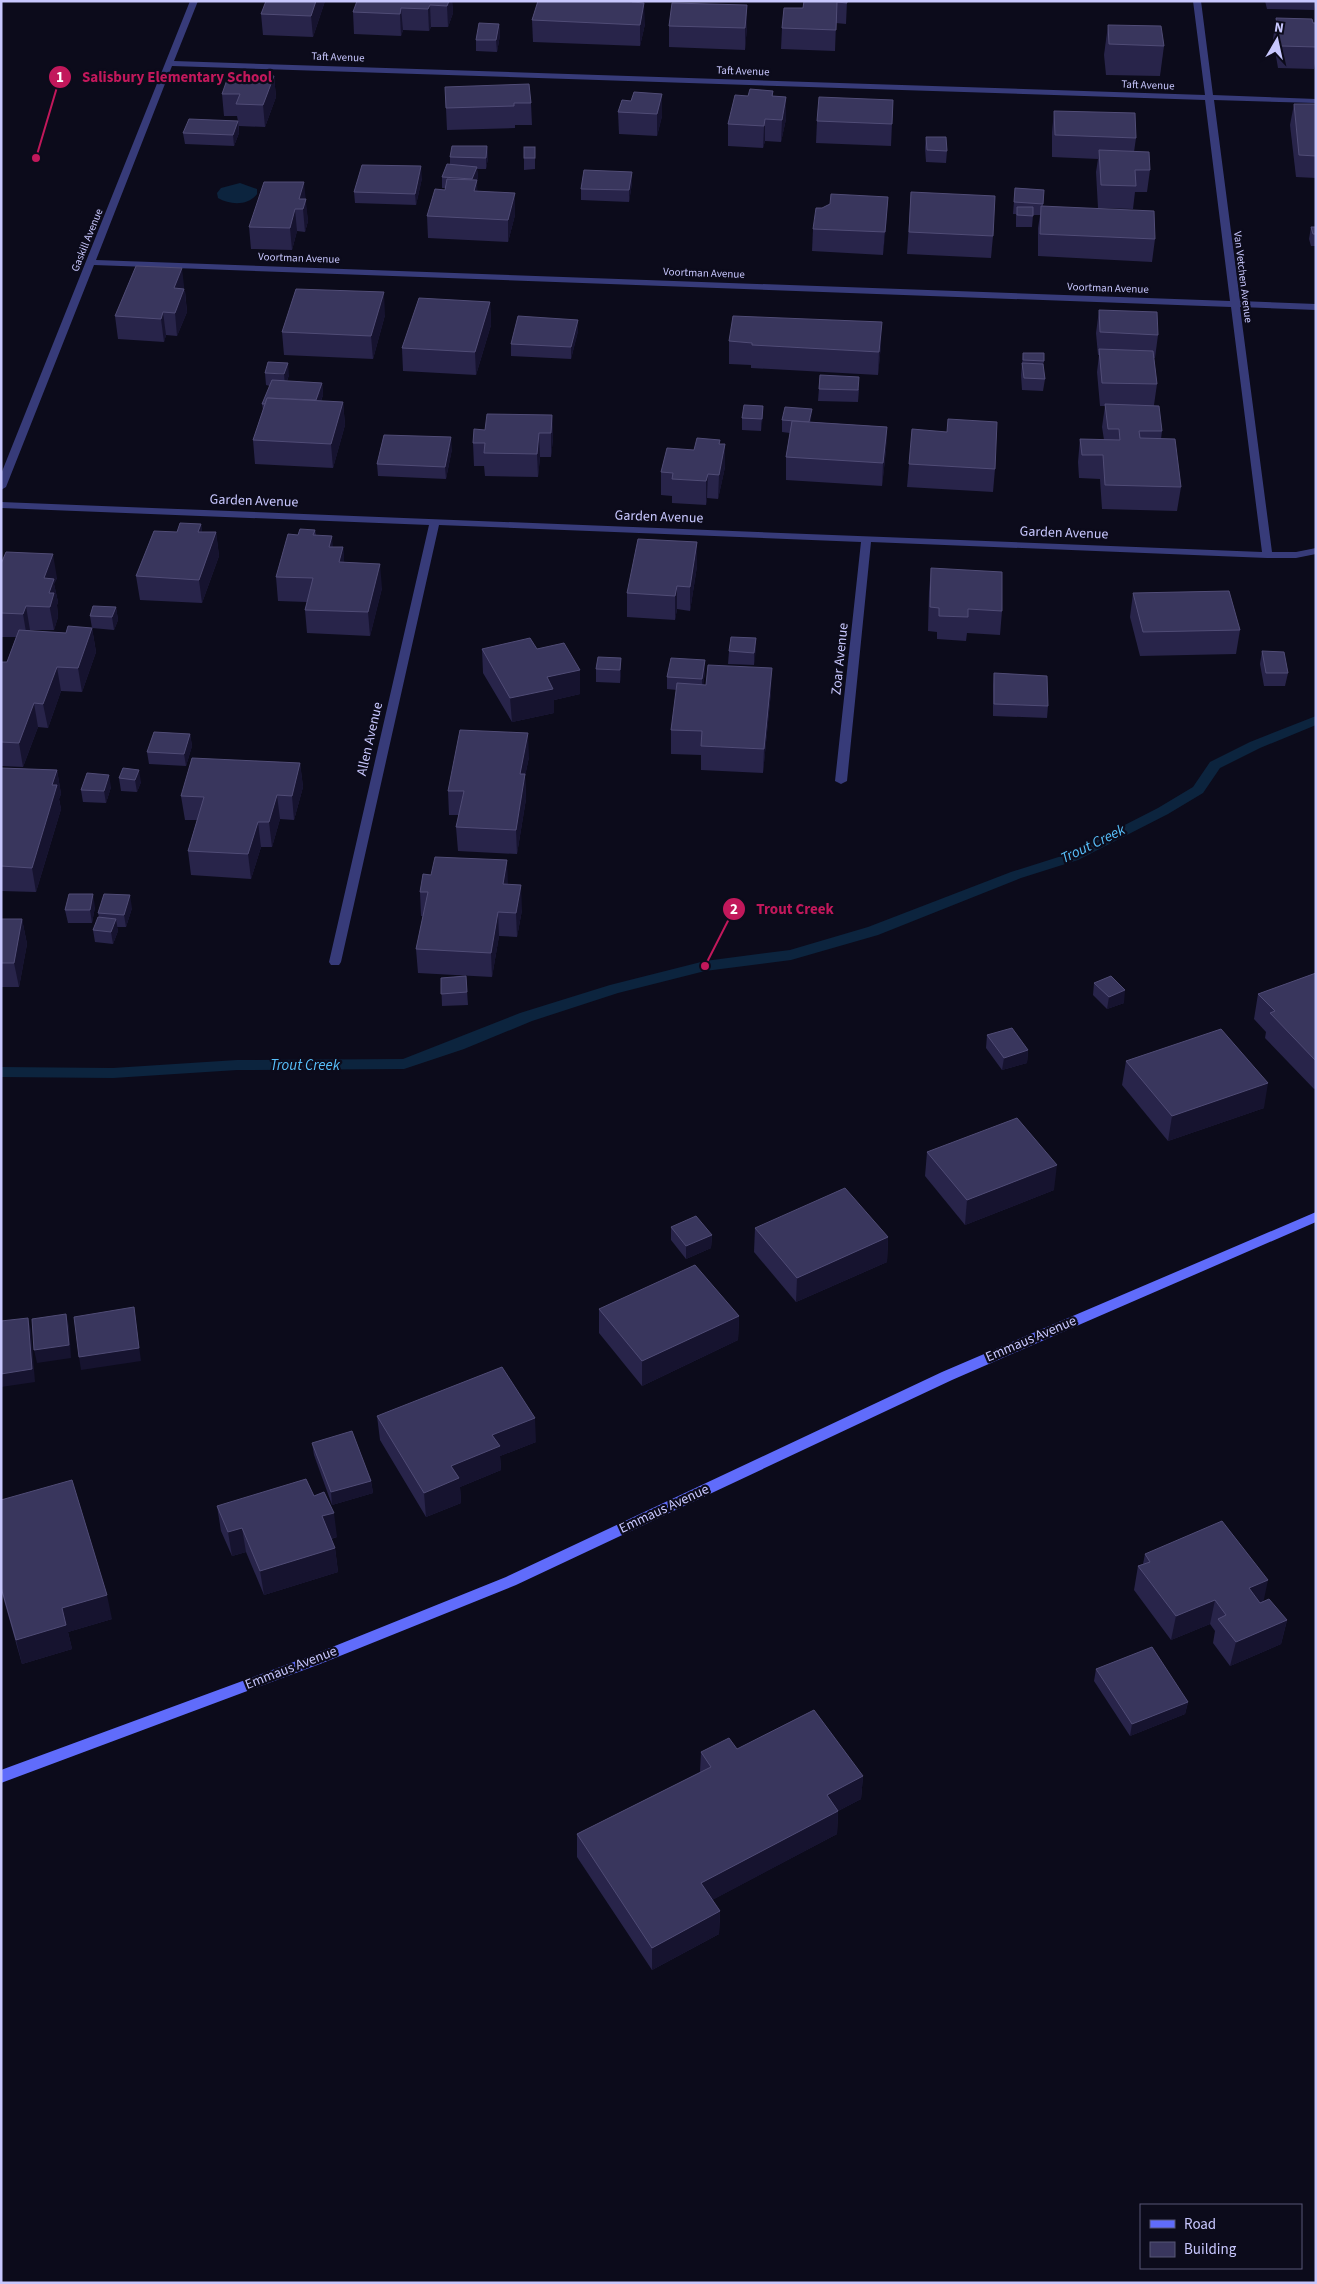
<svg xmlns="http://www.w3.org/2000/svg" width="1317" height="2284" viewBox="0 0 1317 2284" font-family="'Source Sans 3',sans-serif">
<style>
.water{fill:#0c243e}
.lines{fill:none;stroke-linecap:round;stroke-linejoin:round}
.stream{fill:#0c243e;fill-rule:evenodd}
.street{fill:#373b79;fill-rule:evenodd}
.secondary{fill:#606cfb;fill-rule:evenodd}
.wall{fill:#28244a}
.shaded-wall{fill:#16132f}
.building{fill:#39365d;stroke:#504c76}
.labels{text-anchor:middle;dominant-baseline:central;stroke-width:4.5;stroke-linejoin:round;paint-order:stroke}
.far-street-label{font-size:11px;fill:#c8c7fe;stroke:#0c0b1b}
.street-label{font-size:14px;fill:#c8c7fe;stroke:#0c0b1b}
.water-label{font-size:15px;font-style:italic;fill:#58c0fb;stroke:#0c0b1b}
.leader{fill:none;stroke:#c2185b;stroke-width:2}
.callout-dot{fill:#c2185b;stroke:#0c0b1b;stroke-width:2}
.mark-label{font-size:15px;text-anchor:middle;font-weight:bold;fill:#fff}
.callout-label{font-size:15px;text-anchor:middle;font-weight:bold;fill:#c2185b;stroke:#0c0b1b;stroke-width:4.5;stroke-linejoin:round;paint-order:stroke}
</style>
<rect width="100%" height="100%" fill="#0c0b1b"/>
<path class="water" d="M240,183l17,6v5c-9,12 -27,11 -39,4l-1,-5 4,-5z"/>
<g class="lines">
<path class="stream" d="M1316,716v9l-56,23 -40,20 -17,25 -35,21 -90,46 -57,18 -143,57 -87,25 -86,11 -87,22 -86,28 -68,28 -60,20 -167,1 -124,8 -112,-1v-10l112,1 124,-8 166,-1 117,-46 90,-28 95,-24 85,-11 78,-23 143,-55 57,-18 90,-46 35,-21 17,-25 40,-20z"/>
<path class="street" d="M190,1h8l-24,60 1031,34 -12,-94h8l12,94 103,4v4l-102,-3 26,201 76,3v6l-76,-3 32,245h24l20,-4v6l-20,4h-29l-396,-16 -24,239 -6,3 -6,-3 26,-239 -422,-17 -98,437 -2,3h-8l-2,-3 100,-437 -428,-17v-6l1261,50 -31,-245 -1137,-42 -88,222 -5,3v-16zM172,66l1033,34 25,201 -1134,-41z"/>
<path class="secondary" d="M1316,1212v10l-364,158 -436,205 -196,79 -319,119v-13l309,-114 196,-79 436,-205z"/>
</g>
<g class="wall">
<path d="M266,1h59l-12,36 -50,-2 -2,-21z"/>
<path d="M357,1h95l1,12 -5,14h-17l-2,4 -26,-1 -2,6 -47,-2 -1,-22z"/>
<path d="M538,1h96l11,23 -5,22 -107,-4 -1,-22z"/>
<path d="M804,1h43l-1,23 -10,-1 -1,28 -54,-2 1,-21 21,-20z"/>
<path d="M1265,1h50l-1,9 -47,-1z"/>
<path d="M747,5v21l-2,24 -76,-3v-21z"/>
<path d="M1276,18l40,5v41h-1l-1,5 -36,-1 -5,-29z"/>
<path d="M499,24l1,11 -3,17 -21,-1v-11z"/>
<path d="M1108,25l56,21 -4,30 -54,-1 -2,-20z"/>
<path d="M274,76l2,21 -11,30 -26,-1v7l-5,13 -49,-2 -2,-11 55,-12 -1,-5h-13l-2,-22z"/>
<path d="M445,87l86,16 1,22h-17v3l-68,2z"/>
<path d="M773,91v5l13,1v22l-5,23 -16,-1 -2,7 -35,-2v-22l20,-28z"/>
<path d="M662,94v22l-5,20 -38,-2 -1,-22 13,-11z"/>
<path d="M893,100l-2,46 -75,-3 1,-22z"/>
<path d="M1294,104h22v74l-20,-1 -6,-52z"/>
<path d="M1054,111l82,27 -2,14 16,18 -3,22h-12l-2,17 -35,-1 -2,-36 2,-13 -46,-2v-25z"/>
<path d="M926,137l21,14 -1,12 -20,-1 -1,-14z"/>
<path d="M487,146l1,12 -2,11h-9l1,9 -1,2v11l38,24 -7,27 -80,-4 -1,-22 18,-26v-2h-3v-11l8,-12v-8z"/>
<path d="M535,147v22l-11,1v-12z"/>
<path d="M422,178l-6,27 -61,-2 -1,-11z"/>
<path d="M632,183l-3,19 -48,-2v-11z"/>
<path d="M1015,188l29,2 -1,16 112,33 -3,23 -114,-6v-28l2,-13h-7l-1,12h-16v-13h-3z"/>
<path d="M911,192l82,44 -2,22 -84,-4z"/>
<path d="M888,197l-5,58 -71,-4 1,-22 9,-21z"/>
<path d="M305,199l3,22 -3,11 -8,-1 -5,19 -41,-1 -2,-22z"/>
<path d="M1311,227h5v19h-5l-2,-7z"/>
<path d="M185,291l2,21 -10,24 -11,-1 -2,7 -46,-3 -3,-23z"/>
<path d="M490,302l1,23 -15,50 -73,-4 -1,-23z"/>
<path d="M1099,310l59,25 -3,23h-1l3,26 -3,21 8,26 -1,8 20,48 -4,24 -75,-2 -2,-30 -21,-1 -1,-16 2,-23 24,1 -2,-13 3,-21h-5l-3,-34 2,-17h-1l-2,-22z"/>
<path d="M385,315l-12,44 -89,-4 -2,-23z"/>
<path d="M578,331l-7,28 -60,-3v-12z"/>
<path d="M729,341l152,4 -3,30 -127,-7v-3l-22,-1z"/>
<path d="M1023,353l21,8 -1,6 2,12 -2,12 -21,-1 -1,-15z"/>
<path d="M265,373l24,2 -2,6 35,2 1,12 -2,6 22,1 2,23 -12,43 -78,-4 -2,-24 10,-30 -1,-6 8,-18 -4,-1z"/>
<path d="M820,375l39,14 -1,13 -40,-1z"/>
<path d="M763,406l-2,25 -19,-1v-12z"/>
<path d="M552,415l1,23 -2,19h-11l-2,20 -53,-1 -1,-10h-10l-1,-23 12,-13z"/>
<path d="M782,420l105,7 -1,23 -4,36 -96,-6v-23l4,-24 -8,-1z"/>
<path d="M947,432l48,37 -2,23 -86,-5 2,-23z"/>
<path d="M720,444h5v23l-7,32 -11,-1 -1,7 -34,-2v-7l-11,-1v-23l33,-22z"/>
<path d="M452,449l-6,30 -68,-3 -1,-12z"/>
<path d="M201,524l1,8h14l3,24 -17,47 -62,-3 -4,-24 41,-44z"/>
<path d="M315,530l1,6 17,11h10l1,16 38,25 -12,48 -63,-3 -2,-23 2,-8 -29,-1 -2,-24 22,-42z"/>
<path d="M697,542v24l-7,45 -13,-2 -2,11 -48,-3v-24z"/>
<path d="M1,564l56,14 -3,6 4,18 -1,3 1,12 -4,13h-24l-1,1 37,2 26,-5 -2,-12 26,-9 2,13 -4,10 -22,-2 4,24 -14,40 -21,-1 -13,37 -10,-1 -15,40 -22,-1v-104h6l9,-25h-15z"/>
<path d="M931,568l71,43 -2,24 -33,-2 -1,8 -29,-2v-7l-9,-1 1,-39z"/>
<path d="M1133,593l107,37 -4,24 -96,2 -10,-39z"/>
<path d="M756,638l-2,27 -26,-1 1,-13z"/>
<path d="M482,649h55l43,21v24l-26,6v13l-42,9 -29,-49z"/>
<path d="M1262,651l26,22 -3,13h-21l-4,-22z"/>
<path d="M705,660v12l-2,13 68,7 -8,81 -62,-3v-15l-30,-1v-24l6,-40 -10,-1v-12z"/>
<path d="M596,669l25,1 -1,13 -24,-1z"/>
<path d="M994,673l54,33 -1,12 -54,-2v-31z"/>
<path d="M190,734l2,12 -6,20 -37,-2 -2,-12z"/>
<path d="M529,757l-4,19 1,23 -9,55 -59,-3 -2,-24 3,-12h-10l-1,-24z"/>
<path d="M300,763l3,24 -9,33 -14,-1 -8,28h-11l-10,32 -60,-4 -3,-24 9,-31h-12l-4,-24z"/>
<path d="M1,768l56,2 4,24 -2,5 2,10 -25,83 -35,-1z"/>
<path d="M123,768l18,14 -4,10 -16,-1 -2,-13z"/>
<path d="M111,787l-5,16 -23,-1 -2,-12z"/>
<path d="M508,884l14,26 -5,27 -18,-1 -7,41 -74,-4 -2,-24 7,-33h-2l-1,-24z"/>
<path d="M95,907l-3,16h-24l-3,-13z"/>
<path d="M132,908l-6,19h-9l1,4 -5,13 -18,-2 -2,-12 6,-13 -1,-4z"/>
<path d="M1,919h21l5,25 -8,43h-18z"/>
<path d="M1316,973v115l-2,1 -49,-51 1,-6 -12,-13 4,-25z"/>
<path d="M466,976l2,29 -26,1 -1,-28z"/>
<path d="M1094,983l30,20 -17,6 -14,-14z"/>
<path d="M987,1035l41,15 -1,13 -25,7 -16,-22z"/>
<path d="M1126,1061l138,47 -96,33 -46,-56z"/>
<path d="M927,1152l127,38 -89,35 -40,-49z"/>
<path d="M671,1227l41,8 -1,13 -25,11 -15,-19z"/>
<path d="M755,1228l133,9 -1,25 -91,40 -42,-50z"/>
<path d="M599,1309l140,7 -1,24 -96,46 -43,-53z"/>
<path d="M377,1416l159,26 -36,14 1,14 -41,17 1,16 -35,14 -46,-77z"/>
<path d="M312,1443l59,38 2,12 -41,12 -18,-50z"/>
<path d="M314,1496l23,41 -6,2 4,9 3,24 -74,23 -18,-43 -14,4 -11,-25 -4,-25z"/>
<path d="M1,1500l111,119 -44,13 4,17 -50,15 -21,-74z"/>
<path d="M1145,1554l118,48 24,18 -6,24 -51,22 -17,-23 2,-12 -5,-7 -39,16 -37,-50 4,-24 5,-2z"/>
<path d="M1096,1669l92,33 -3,12 -55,22 -36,-55z"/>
<path d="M737,1749l126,27 -2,23 -23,12 -1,23 -125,66 8,11 -1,23 -67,36 -75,-113v-23l123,-62 1,-20z"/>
</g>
<g class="shaded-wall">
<path d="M316,1h9l-12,36 -2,-21z"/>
<path d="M449,1h3l1,12 -5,14 -1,-21z"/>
<path d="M644,3l1,21 -5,22v-21z"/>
<path d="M430,5l1,22 -2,4 -1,-22z"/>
<path d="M747,5v21l-2,24v-22z"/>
<path d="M401,8l2,22 -2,6 -1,-22z"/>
<path d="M499,24l1,11 -3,17 -1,-12z"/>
<path d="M274,76l2,21 -11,30 -2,-22z"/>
<path d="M662,94v22l-5,20v-22z"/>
<path d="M786,97v22l-5,23 1,-22z"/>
<path d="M765,119v22l-2,7 1,-22z"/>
<path d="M238,121l1,12 -5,13 -1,-11z"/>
<path d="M487,146l1,12 -2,11v-11z"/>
<path d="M421,166l1,12 -6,27 -1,-11z"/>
<path d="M477,167l1,11 -5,12 -1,-11z"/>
<path d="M632,172v11l-3,19v-12z"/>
<path d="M477,180l1,23 -4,-12z"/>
<path d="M304,182l4,39 -3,11 -2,-23 -4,-10z"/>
<path d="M515,193v22l-7,27v-22z"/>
<path d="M888,197l-1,22 -4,36 2,-23z"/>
<path d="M295,209l2,22 -5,19 -2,-22z"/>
<path d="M182,268l5,44 -10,24 -2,-23 -1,-25z"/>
<path d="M384,292l1,23 -12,44 -2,-23z"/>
<path d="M490,302l1,23 -15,50 -1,-23z"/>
<path d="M163,312l3,23 -2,7 -3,-23z"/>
<path d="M578,320v11l-7,28v-12z"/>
<path d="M882,322l-1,23 -3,30 1,-23z"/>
<path d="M288,363l1,12 -4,11 -1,-12z"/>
<path d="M322,383l1,12 -9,24 -1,-12z"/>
<path d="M343,402l2,23 -12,43 -2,-24z"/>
<path d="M763,406v12l-2,13 1,-12z"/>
<path d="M812,409l-1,12 -3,13 1,-12z"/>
<path d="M552,415l1,23 -2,19v-24z"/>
<path d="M887,427l-1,23 -4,36 1,-23z"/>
<path d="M539,433l1,24 -2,20 -1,-23z"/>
<path d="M451,437l1,12 -6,30 -1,-12z"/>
<path d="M725,444v23l-7,32 1,-24z"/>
<path d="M708,474l-1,24 -1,7v-24z"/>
<path d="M201,524l3,24 -6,-16z"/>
<path d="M216,532l3,24 -17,47 -3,-23z"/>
<path d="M332,536l2,24 -5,-13z"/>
<path d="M697,542v24l-7,45v-24z"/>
<path d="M343,547l2,24 -6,-9z"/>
<path d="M53,554l4,24 -3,6 4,18 -1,3 1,12 -4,13 -10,-52z"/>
<path d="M380,564l2,24 -12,48 -2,-24z"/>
<path d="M677,586v23l-2,11v-24z"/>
<path d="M26,606l4,24 -3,8 -4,-24z"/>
<path d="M116,607l2,13 -4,10 -2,-13z"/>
<path d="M92,628l4,24 -14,40 -4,-24z"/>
<path d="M756,638v13l-2,14v-12z"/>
<path d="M621,658v12l-1,13v-13z"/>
<path d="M705,660v12l-3,20v-13z"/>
<path d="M57,667l4,24 -13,37 -5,-24z"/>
<path d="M772,668l-1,24 -8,81 1,-24z"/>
<path d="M580,670v24l-26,6v13l-42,9 -2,-24 37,-21z"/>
<path d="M34,703l4,24 -15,40 -4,-24z"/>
<path d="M528,733l1,24 -4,19 1,23 -9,55 -1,-24 4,-56z"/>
<path d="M190,734l2,12 -6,20 -2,-12z"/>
<path d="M300,763l3,24 -9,33 -2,-24z"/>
<path d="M57,770l4,24 -2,5 2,10 -25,83 -4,-24 20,-83z"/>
<path d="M139,770l2,12 -4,10 -2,-12z"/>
<path d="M109,775l2,12 -5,16 -2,-12z"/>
<path d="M277,795l3,24 -8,28 -3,-25z"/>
<path d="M258,822l3,25 -10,32 -3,-25z"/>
<path d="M507,860l1,25 -5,-1z"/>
<path d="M521,885l1,25 -5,27 -1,-24z"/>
<path d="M93,894l2,13 -3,16 -2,-13z"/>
<path d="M130,895l2,13 -6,19 -2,-12z"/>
<path d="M498,912l1,24 -7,41 -1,-24z"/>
<path d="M22,919l5,25 -8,43 -5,-24z"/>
<path d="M116,919l2,12 -5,13 -2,-12z"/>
<path d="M1125,990l-1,13 -17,6 2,-12z"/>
<path d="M1028,1050l-1,13 -25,7 2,-12z"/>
<path d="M1268,1083l-4,25 -96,33 4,-25z"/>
<path d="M1057,1165l-3,25 -89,35 2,-25z"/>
<path d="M712,1235l-1,13 -25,11v-13z"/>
<path d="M888,1237l-1,25 -91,40 1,-24z"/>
<path d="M134,1307l7,54 -60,9 -2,-13z"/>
<path d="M66,1314l3,12 2,32 -34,5 -3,-13z"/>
<path d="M739,1316l-1,24 -96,46v-25z"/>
<path d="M28,1318l3,12 4,52 -34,5v-13z"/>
<path d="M535,1418l1,24 -36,14 1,14 -41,17 1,16 -35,14 -2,-24 27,-27 41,-31z"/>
<path d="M371,1481l2,12 -41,12 -1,-13z"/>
<path d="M334,1513l3,24 -12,3 -3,-24z"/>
<path d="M242,1528l4,24 -14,4 -4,-24z"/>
<path d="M335,1548l3,24 -74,23 -4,-24z"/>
<path d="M1268,1580l-5,24 -20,8 6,-24z"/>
<path d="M107,1595l5,24 -44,13 4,17 -50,15 -6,-24 46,-32z"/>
<path d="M1215,1600l-5,24 -39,16 5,-24z"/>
<path d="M1287,1620l-6,24 -51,22 6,-24z"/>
<path d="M1188,1702l-3,12 -55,22 2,-12z"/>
<path d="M863,1776l-2,23 -23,12 -1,23 -136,72v-23l126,-88z"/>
<path d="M720,1911l-1,23 -67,36v-22z"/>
</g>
<g class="building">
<path d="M266,1h50l-5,15 -50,-2z"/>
<path d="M357,1h92l-2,5 -17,-1 -2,4 -27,-1 -1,6 -47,-2z"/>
<path d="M538,1h95l-1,1 12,1 -4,22 -108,-5z"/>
<path d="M804,1h43v2l-10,-1 -1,28 -54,-2 2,-20h19z"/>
<path d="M672,3l75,2 -2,23 -76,-2z"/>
<path d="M1276,18l36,1 1,4h3v24l-35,-1z"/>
<path d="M479,23l20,1 -3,16h-20z"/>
<path d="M1108,25l53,1 3,20 -55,-2z"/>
<path d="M229,74l45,2 -11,29 -27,-1 4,-10h-18z"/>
<path d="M529,84l2,19h-17v3l-68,2 -1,-21z"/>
<path d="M750,89l23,2 -1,5 14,1 -4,23 -17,-1 -1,7 -36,-2 7,-29 13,1z"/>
<path d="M634,92l28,2 -5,20 -39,-2 4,-12 9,1z"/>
<path d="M819,97l74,3 -1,24 -75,-3z"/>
<path d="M1294,104h22v52l-17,-1z"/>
<path d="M1054,111l81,2 1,25 -81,-3z"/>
<path d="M189,119l49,2 -5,14 -50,-2z"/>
<path d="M926,137h20l1,14 -20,-1z"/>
<path d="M452,146h35l-1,12 -36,-1z"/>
<rect x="524" y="147" width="11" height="11"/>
<path d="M1099,150l50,2 1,18h-15l1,16 -35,-1z"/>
<path d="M447,164l30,3 -5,12 -30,-2z"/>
<path d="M362,165l59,1 -6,28 -61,-2z"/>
<path d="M584,170l48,2 -3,18 -48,-1z"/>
<path d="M447,179l30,1 -3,11 41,2 -7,27 -81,-4 8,-27 10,1z"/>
<path d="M264,182h40l-5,17h7l-3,10h-8l-5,19 -41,-1z"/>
<path d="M1015,188l29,2 -1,14 -29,-2z"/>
<path d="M911,192l84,4 -2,40 -84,-4z"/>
<path d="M831,194l57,3 -3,35 -72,-3 3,-21h6l8,-4z"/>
<path d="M1041,206l113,5 1,28 -115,-5z"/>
<path d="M1017,207h16v9l-16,-1z"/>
<path d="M1311,227h5v7h-3z"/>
<path d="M136,266l46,2 -8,20 10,1 -9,24 -12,-1 -2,7 -46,-3z"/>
<path d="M296,289l88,3 -13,44 -89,-4z"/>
<path d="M419,298l71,4 -15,50 -73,-4z"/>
<path d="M1099,310l58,2 1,23 -58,-3z"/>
<path d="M518,316l60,4 -7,27 -60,-3z"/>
<path d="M733,316l149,6 -3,30 -127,-7v-2l-23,-2z"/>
<path d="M1099,349l54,2 4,33 -55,-1z"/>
<path d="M1023,353h21v8l-21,-1z"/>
<path d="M268,362l20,1 -4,11 -19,-1z"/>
<path d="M1022,363l21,1 2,15 -21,-1z"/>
<path d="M820,375l39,2 -1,13 -39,-1z"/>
<path d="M272,380l50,3 -6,17 -49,-2 -2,6h-3z"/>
<path d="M267,398l76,4 -12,42 -78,-4z"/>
<path d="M1105,404l54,2 3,25h-23l1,7 35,1 6,48 -76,-2 -2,-30h-21l-2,-16 40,1 -1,-11h-11z"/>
<path d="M744,405l19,1 -1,13 -20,-1z"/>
<path d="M785,407l27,2 -3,13 -27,-2z"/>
<path d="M487,414l65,1 -1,18h-12l-2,21 -53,-1 1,-10h-12l1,-14 11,1z"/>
<path d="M948,419l49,3 -2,47 -86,-5 3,-35 35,3z"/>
<path d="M792,421l95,6 -4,36 -97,-6z"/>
<path d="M384,435l67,2 -6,30 -68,-3z"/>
<path d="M697,438l23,2 -1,4h6l-6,31 -11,-1 -2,7 -34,-2 1,-6 -12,-1 6,-24 27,2z"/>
<path d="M180,523l21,1 -3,8h18l-17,48 -63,-4 18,-45 23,1z"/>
<path d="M300,529l15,1 -2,5 19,1 -3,11h14l-4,15 41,2 -12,48 -63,-2 8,-32 -37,-1 12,-43 10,1z"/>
<path d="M638,539l59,3 -7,45 -13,-1 -2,10 -48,-3z"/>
<path d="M6,552l47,2 -9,24 10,1 -5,14h5l-4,14 -24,-1 -3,8 -22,-1v-49z"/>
<path d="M931,568l71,4v39l-34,-2v8l-29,-1v-8l-9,-1z"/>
<path d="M1229,591l11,39 -97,2 -10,-39z"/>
<path d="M93,606l23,1 -4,10 -22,-1z"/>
<path d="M68,626l24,2 -14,40 -21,-1 -14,37 -9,-1 -15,40 -18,-1v-80h6l12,-32 47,3z"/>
<path d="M731,637l25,1 -2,15 -25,-2z"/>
<path d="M530,638l7,11 27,-6 16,27 -33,7 6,12 -43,9 -28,-49z"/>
<path d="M1262,651l22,1 4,21h-22z"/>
<path d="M598,657l23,1 -1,12 -24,-1z"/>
<path d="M671,658l34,2 -3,19 -35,-2z"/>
<path d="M708,665l64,3 -8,81 -63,-3 1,-15 -31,-1 6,-47 29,2z"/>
<path d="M994,673l53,3 1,30 -54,-2z"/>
<path d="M460,730l68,3 -8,41h5l-9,56 -60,-3 8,-36h-16z"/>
<path d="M154,732l36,2 -6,20 -37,-2z"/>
<path d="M192,758l108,5 -8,33 -15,-1 -8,27h-11l-10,32 -60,-3 16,-54 -23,-1z"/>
<path d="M1,768l56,2 -5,15h5l-25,83 -31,-2z"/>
<path d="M123,768l16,2 -4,10 -16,-2z"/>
<path d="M87,773l22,2 -5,16 -23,-1z"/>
<path d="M435,857l72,3 -4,24 18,1 -5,28 -18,-1 -7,41 -75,-4 12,-57h-8l3,-18 8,1z"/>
<path d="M69,894h24l-3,16h-25z"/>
<path d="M104,894l26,1 -6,20 -26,-2z"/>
<path d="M98,917l18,2 -5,13 -18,-2z"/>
<path d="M1,919h21l-8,44h-13z"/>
<path d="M1316,973v88l-46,-48 5,-2 -17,-17z"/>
<path d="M466,976l1,16 -26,2v-16z"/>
<path d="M1111,976l14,14 -16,7 -15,-14z"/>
<path d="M1012,1028l16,22 -24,8 -17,-23z"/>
<path d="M1221,1029l47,54 -96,33 -46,-55z"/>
<path d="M1017,1118l40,47 -90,35 -40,-48z"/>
<path d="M845,1188l43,49 -91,41 -42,-50z"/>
<path d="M696,1216l16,19 -26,11 -15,-19z"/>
<path d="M695,1265l44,51 -97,45 -43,-52z"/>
<path d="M134,1307l5,41 -60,9 -5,-40z"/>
<path d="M66,1314l3,31 -35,5 -2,-31z"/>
<path d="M28,1318l4,51 -31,5v-53z"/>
<path d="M502,1367l33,51 -43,17 8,11 -49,20 8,12 -35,15 -47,-77z"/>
<path d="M352,1431l19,50 -40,11 -19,-49z"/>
<path d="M306,1479l8,17 10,-4 10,21 -12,3 13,32 -75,23 -18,-43 -14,4 -11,-26z"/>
<path d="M72,1480l35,115 -45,13 4,17 -50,15 -15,-53v-87z"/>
<path d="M1222,1521l46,59 -19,8 11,15 9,-4 18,21 -51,22 -18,-23 8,-4 -11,-15 -39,16 -38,-50 12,-4 -5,-8z"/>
<path d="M1152,1647l36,55 -56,22 -36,-55z"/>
<path d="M814,1710l49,66 -36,19 11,16 -137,72 19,28 -68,37 -75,-114 134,-67 -10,-15 28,-14 8,11z"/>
</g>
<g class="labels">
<g class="far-street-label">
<text transform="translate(338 57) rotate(2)">Taft Avenue</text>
<text transform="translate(743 71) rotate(2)">Taft Avenue</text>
<text transform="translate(1148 85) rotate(2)">Taft Avenue</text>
<text transform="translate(87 240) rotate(-68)">Gaskill Avenue</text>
<text transform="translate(299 258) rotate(2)">Voortman Avenue</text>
<text transform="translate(704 273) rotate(2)">Voortman Avenue</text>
<text transform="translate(1243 277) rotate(83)">Van Vetchen Avenue</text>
<text transform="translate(1108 288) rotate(2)">Voortman Avenue</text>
</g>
<g class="street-label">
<text transform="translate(254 501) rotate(2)">Garden Avenue</text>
<text transform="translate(659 517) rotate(2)">Garden Avenue</text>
<text transform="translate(1064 533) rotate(2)">Garden Avenue</text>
<text transform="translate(840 659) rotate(-84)">Zoar Avenue</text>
<text transform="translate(370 739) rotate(-77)">Allen Avenue</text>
<text transform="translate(1031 1339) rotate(-23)">Emmaus Avenue</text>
<text transform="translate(664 1509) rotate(-25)">Emmaus Avenue</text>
<text transform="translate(291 1668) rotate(-21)">Emmaus Avenue</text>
</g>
<g class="water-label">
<text transform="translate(1093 844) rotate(-26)">Trout Creek</text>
<text x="305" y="1065">Trout Creek</text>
</g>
</g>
<path class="leader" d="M36 158L60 77M705 966L734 909"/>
<g class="callout-dot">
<circle cx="36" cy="158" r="5"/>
<circle cx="705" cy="966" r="5"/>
<circle cx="60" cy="77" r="12"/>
<circle cx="734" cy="909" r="12"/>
</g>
<g class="mark-label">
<text x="60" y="82">1</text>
<text x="734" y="914">2</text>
</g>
<g class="callout-label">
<text x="177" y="82">Salisbury Elementary School</text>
<text x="795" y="914">Trout Creek</text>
</g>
<rect width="1317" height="2284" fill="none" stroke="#c8c7fe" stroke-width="5"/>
<rect x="1140" y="2204" width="162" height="65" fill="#0c0b1b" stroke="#575676"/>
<rect x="1150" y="2220" width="25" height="8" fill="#606cfb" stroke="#575676"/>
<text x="1184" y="2229" font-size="15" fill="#c8c7fe">Road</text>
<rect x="1150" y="2242" width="25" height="15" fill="#39365d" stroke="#575676"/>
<text x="1184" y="2254" font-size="15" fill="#c8c7fe">Building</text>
<g transform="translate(1277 40) rotate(9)" stroke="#0c0b1b" stroke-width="4" paint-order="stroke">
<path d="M0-4L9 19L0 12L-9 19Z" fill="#c8c7fe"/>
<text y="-8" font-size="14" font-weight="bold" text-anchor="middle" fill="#c8c7fe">N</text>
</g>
</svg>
